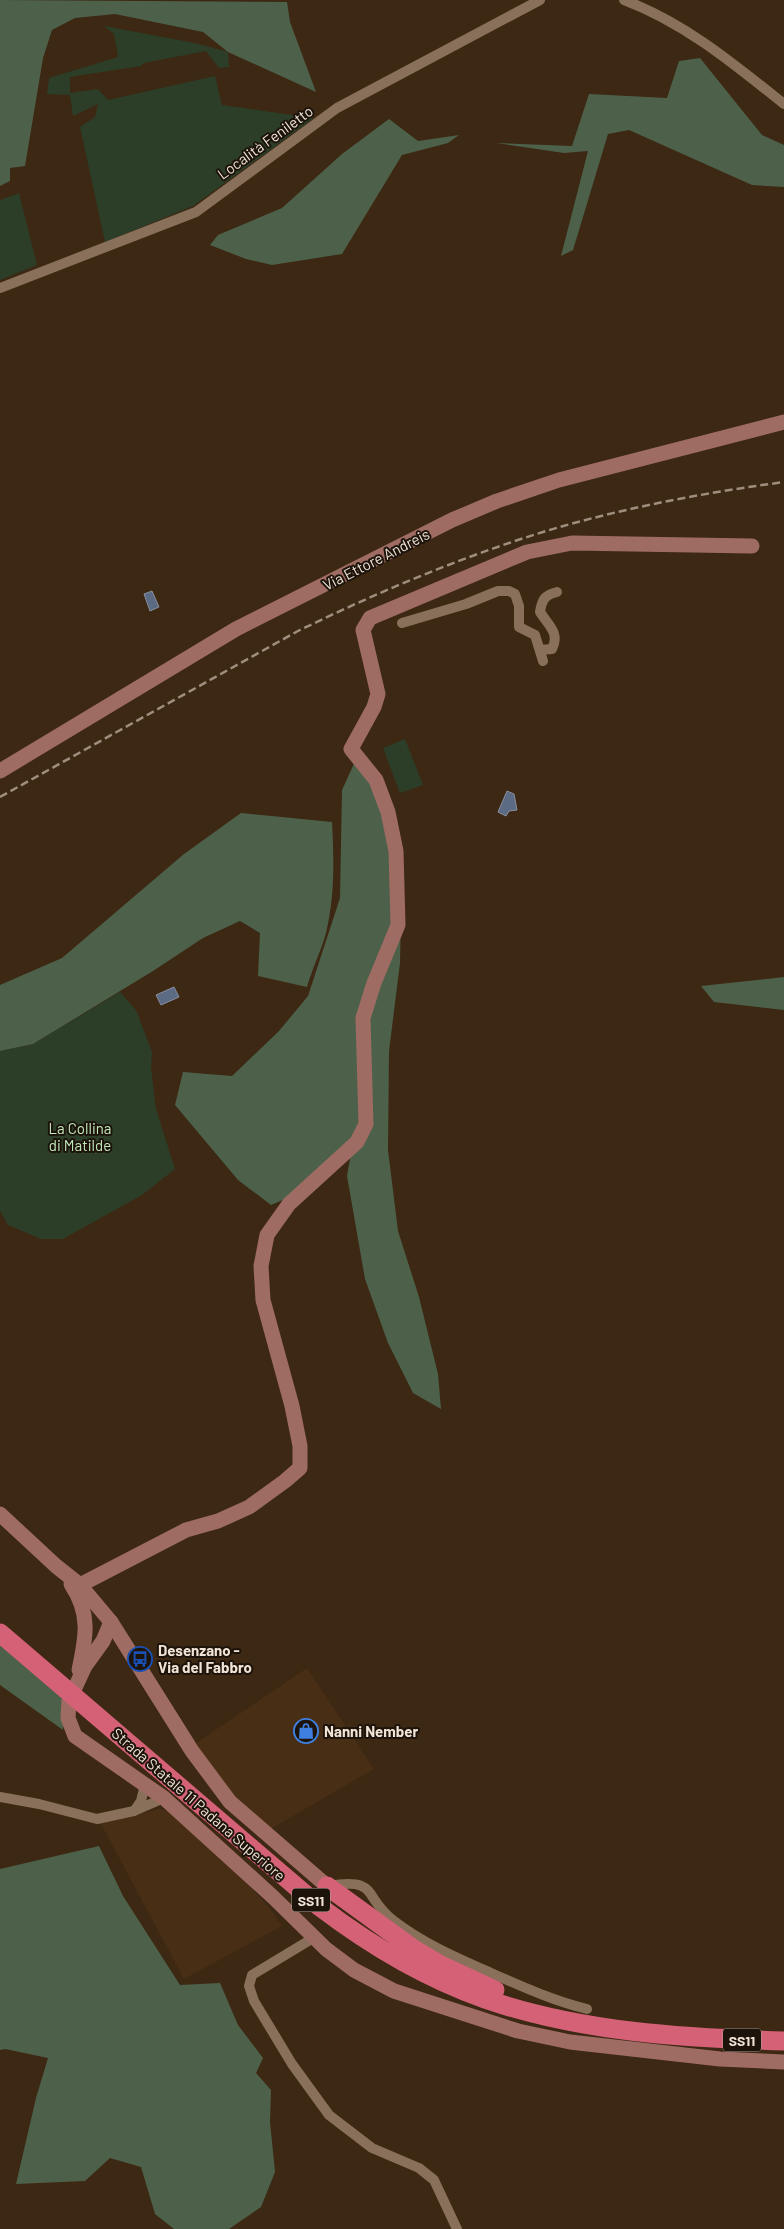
<svg xmlns="http://www.w3.org/2000/svg" width="784" height="2229" viewBox="0 0 784 2229" font-family="Barlow,sans-serif">
<style>
.built{fill:#482e14}
.green{fill:#2c3e28}
.forest{fill:#4d614a}
.water{fill:#5c6b84;stroke:#898f9d}
.lines{fill:none;stroke-linecap:round;stroke-linejoin:round}
.street{stroke:#88705a;stroke-width:10}
.secondary{stroke:#9f6c63;stroke-width:15}
.highway{stroke:#d56177;stroke-width:19}
.rail{stroke:#9f8e7e;stroke-width:2.5;stroke-dasharray:8 4;stroke-linecap:butt}
.labels{text-anchor:middle;dominant-baseline:central;stroke-width:4;stroke-linejoin:round;paint-order:stroke}
.shield{fill:#1c130a;stroke:#b1a59a;stroke-width:1}
.shield-label{font-size:14px;font-weight:bold;fill:#f1e4d7}
.street-label{font-size:15px;fill:#f1e4d7;stroke:#1c130a}
.park-label{font-size:15px;fill:#c2e9ba;stroke:#1c130a}
.poi-label{font-size:15px;font-weight:bold;fill:#f1e4d7;stroke:#1c130a;text-anchor:start}
</style>
<rect width="100%" height="100%" fill="#3c2813"/>
<g class="built">
<path d="M307,1668l67,101 -105,61 -48,-47 -26,-39z"/>
<path d="M157,1809l9,1 32,18 70,78 14,20 -98,53 -84,-157 28,-4z"/>
</g>
<g class="green">
<path d="M104,26l91,17 33,9 1,15 -10,1 -13,-17 -62,12 -3,3 -71,11v16l28,-4 10,11 107,-24 7,29 92,13 -121,88 -88,36 -25,-115 15,-10 3,-13 -25,12 -3,-21 -23,-1 2,-16 69,-21 -4,-23z"/>
<path d="M19,193l18,72 -37,15v-80z"/>
<path d="M405,739l18,46 -23,8 -17,-45z"/>
<path d="M120,992l16,18 16,42 -1,16 5,41 19,60 -33,26 -79,44h-22l-33,-14 -8,-14v-160l33,-7z"/>
</g>
<g class="forest">
<path d="M0,0l287,2 3,20 26,70 -88,-40 -25,-20 -88,-18 -40,4 -23,12 -9,28 -18,108 -15,2v13l-10,5z"/>
<path d="M700,58l62,77 22,10v42l-32,-2 -123,-55 -21,4 -35,116 -12,6 27,-105 -24,2 -68,-10 76,3 17,-52 78,4 12,-37z"/>
<path d="M389,119l29,22 41,-6 -11,8 -46,12 -60,99 -70,11 -26,-6 -36,-14 8,-10 64,-27 60,-54z"/>
<path d="M358,755l7,4 37,108 -2,96 -11,88 -1,99 10,81 21,66 19,77 3,35 -28,-16 -25,-50 -23,-64 -18,-103 4,-23 -35,33 -45,19 -33,-25 -63,-75 8,-33 49,4 47,-45 29,-35 32,-98 2,-108z"/>
<path d="M241,813l91,9c2,38 3,73 -6,111 -5,18 -14,36 -19,54l-49,-11 2,-43 -20,-12 -37,17 -50,33 -120,73 -33,7v-66l62,-27 122,-104z"/>
<path d="M784,977v33l-70,-8 -13,-16z"/>
<path d="M0,1641l62,54 1,35 -63,-45z"/>
<path d="M99,1846l24,50 57,89 40,-2 18,42 25,33 -7,15 15,17 -1,32 5,50 -14,35 -32,22h-55l-19,-15 -14,-47 -31,-9 -25,23 -69,3 20,-86 12,-40 -43,-9 -5,1v-181z"/>
</g>
<g class="water">
<path d="M152,591l7,16 -9,4 -6,-17z"/>
<path d="M507,791l7,3 3,16 -8,1 -3,5 -8,-4z"/>
<path d="M174,987l5,10 -18,8 -5,-10z"/>
</g>
<g class="lines">
<g class="street">
<path d="M624,0c61,23 110,64 160,104"/>
<path d="M0,288l196,-76 141,-104 203,-108"/>
<path d="M402,623l64,-19 32,-13h11l6,3 4,12v21l16,8 8,26"/>
<path d="M540,650l12,-1c8,-16 -3,-23 -12,-37 2,-13 5,-17 17,-20"/>
<path d="M0,1797l39,7 58,15 37,-8 30,-13"/>
<path d="M134,1811l7,-10 4,-16"/>
<path d="M328,1886c52,-9 34,11 66,35 30,23 63,37 97,52 32,14 63,28 96,36"/>
<path d="M315,1937l-63,38 -3,11 5,15 38,63 37,51 43,33 47,20 15,12 23,49"/>
</g>
<g class="secondary">
<path d="M0,771l236,-142 216,-109 45,-19 62,-21 225,-58"/>
<path d="M0,1514l56,52 24,19 31,37 81,129 38,51 97,84"/>
<path d="M71,1584c20,30 15,53 8,86"/>
<path d="M80,1585l106,-55 32,-9 31,-14 36,-26 15,-13v-22l-8,-40 -29,-106 -2,-34 6,-31 22,-31 68,-62 9,-18 -3,-106 11,-35 24,-58 -2,-74 -8,-39 -12,-32 -25,-31 23,-42 4,-13 -15,-64 7,-12 157,-66 45,-9 180,3"/>
<path d="M111,1622l-8,19 -18,25 -16,35 -1,17 7,18 89,62 109,99 53,52 28,21 40,21 124,40 52,11 150,17 64,3"/>
</g>
<g class="highway">
<path d="M0,1633l320,274c50,38 105,71 165,92 95,33 199,39 299,42"/>
<path d="M327,1886l88,64 24,14 56,26"/>
</g>
<path class="rail" d="M0,797l298,-166c80,-39 161,-73 245,-99 79,-24 160,-39 241,-50"/>
</g>
<defs>
<symbol id="bus-ring" viewBox="-11 -11 22 22"><circle r="9.5" fill="#1c130a" stroke="#1a4fb4" stroke-width="1.5"/><path d="M-5-6H5V4H4V6H2V4H-2V6H-4V4H-5ZM-3.5-4V0h7V-4ZM-3.5 1.2v1.5H-2V1.2ZM2 1.2v1.5H3.5V1.2Z" fill="#1a4fb4"/></symbol>
<symbol id="shop-ring" viewBox="-11 -11 22 22"><circle r="9.5" fill="#1c130a" stroke="#3f7fe0" stroke-width="1.5"/><path d="M-5-2.5h2.3a2.7 3.5 0 0 1 5.4 0H5L5.5 6h-11ZM-1.5-2.5h3a1.5 2.3 0 0 0-3 0Z" fill="#3f7fe0"/></symbol>
</defs>
<g fill-rule="evenodd">
<use href="#bus-ring" x="126" y="1645" width="28" height="28"/>
<use href="#shop-ring" x="292" y="1717" width="28" height="28"/>
</g>
<g class="labels">
<g class="shield">
<rect x="292" y="1888.5" width="38" height="23" rx="4"/>
<rect x="723" y="2028.5" width="38" height="23" rx="4"/>
</g>
<g class="shield-label">
<text x="311" y="1900">SS11</text>
<text x="742" y="2040">SS11</text>
</g>
<g class="street-label">
<text transform="translate(265 142) rotate(-36)">Località Feniletto</text>
<text transform="translate(376 559) rotate(-27)">Via Ettore Andreis</text>
<text transform="translate(199 1804) rotate(41)">Strada Statale 11 Padana Superiore</text>
</g>
<g class="park-label">
<text x="80" y="1128">La Collina<tspan x="80" dy="17">di Matilde</tspan></text>
</g>
<g class="poi-label">
<text x="158" y="1650">Desenzano -<tspan x="158" dy="17">Via del Fabbro</tspan></text>
<text x="324" y="1731">Nanni Nember</text>
</g>
</g>
</svg>
